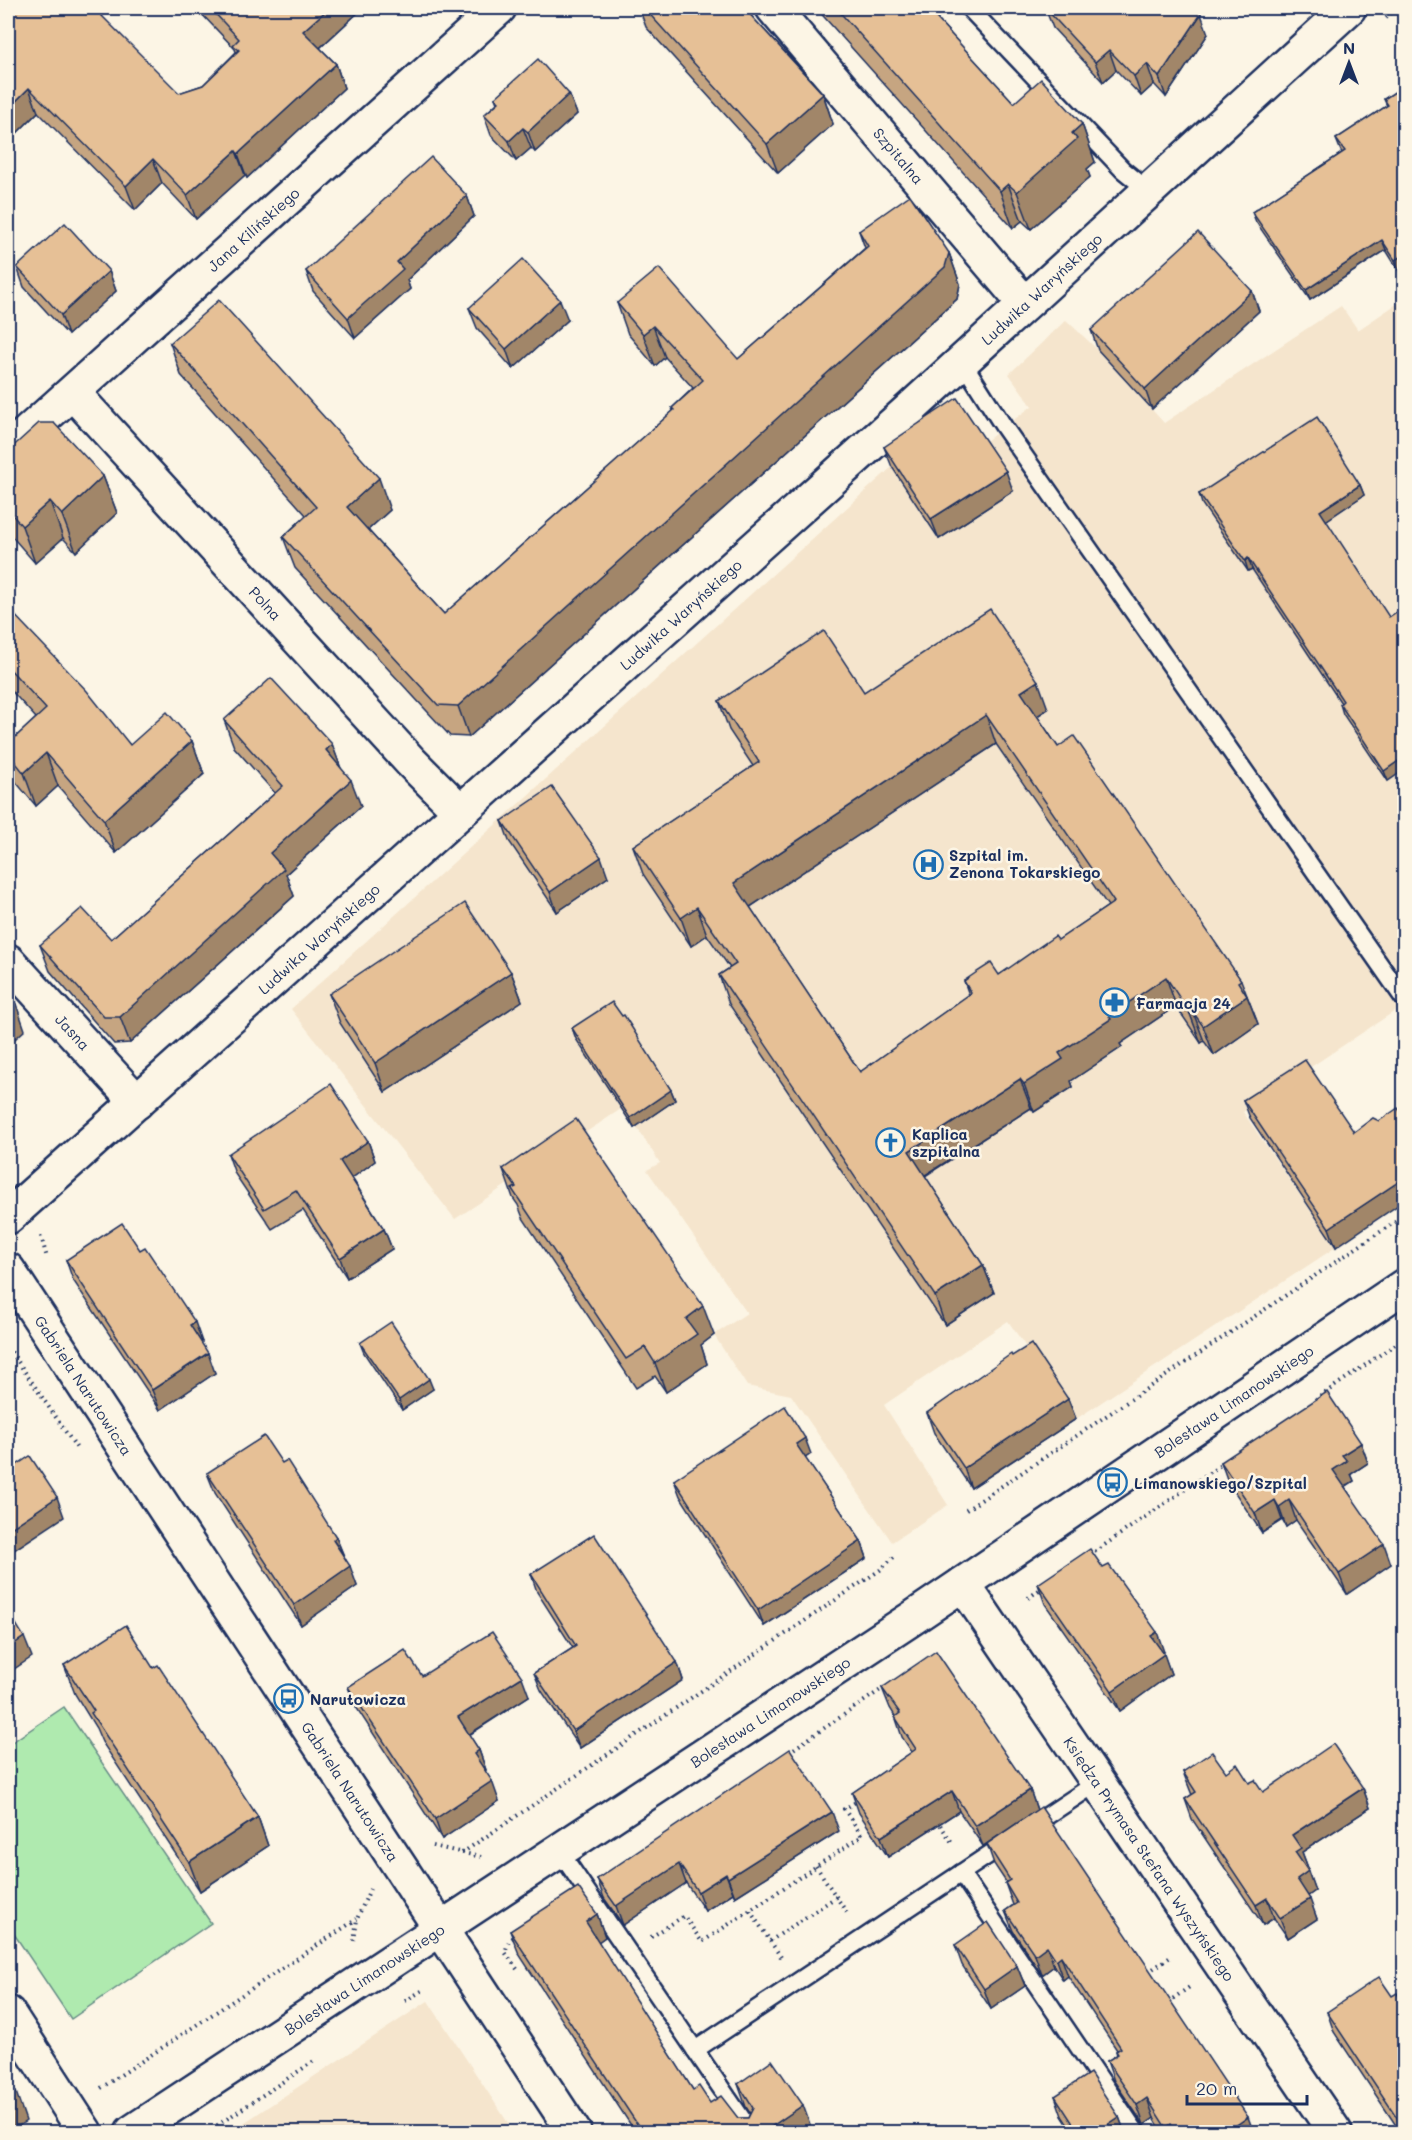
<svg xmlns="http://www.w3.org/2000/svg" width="1412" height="2140" viewBox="0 0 1412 2140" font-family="Mali,sans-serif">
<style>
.built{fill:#f5e5cd}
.green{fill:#afeaaf;stroke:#658c86;stroke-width:1.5}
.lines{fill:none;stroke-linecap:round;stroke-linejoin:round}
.lane-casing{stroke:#1b2f5e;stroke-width:21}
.street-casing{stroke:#1b2f5e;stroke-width:38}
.path{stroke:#1b2f5e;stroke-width:4;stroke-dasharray:1.5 4.5;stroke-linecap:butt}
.lane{stroke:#fcf5e5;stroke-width:16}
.street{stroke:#fcf5e5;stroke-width:33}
.wall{fill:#c6a581;stroke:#1b2f5e;stroke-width:1.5;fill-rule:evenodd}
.shaded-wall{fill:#a18669;stroke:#1b2f5e;stroke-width:1.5}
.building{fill:#e6c096;stroke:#1b2f5e;stroke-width:1.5;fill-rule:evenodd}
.labels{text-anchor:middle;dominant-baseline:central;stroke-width:5;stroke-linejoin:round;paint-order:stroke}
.street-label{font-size:15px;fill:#1b2f5e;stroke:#fcf5e5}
.poi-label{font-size:15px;font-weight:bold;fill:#1b2f5e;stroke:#fcf5e5;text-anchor:start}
</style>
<rect width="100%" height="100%" fill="#fcf5e5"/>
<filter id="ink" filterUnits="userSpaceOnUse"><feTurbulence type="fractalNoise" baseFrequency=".0167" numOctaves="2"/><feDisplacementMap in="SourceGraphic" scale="12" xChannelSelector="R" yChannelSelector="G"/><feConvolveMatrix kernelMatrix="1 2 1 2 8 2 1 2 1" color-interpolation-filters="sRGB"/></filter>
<g filter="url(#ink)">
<g class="built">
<path d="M1404,299v706l-161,107 93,135 -260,172 -68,-98 -124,84 64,100 -56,37 -101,-147 -44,-9 -33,-51 33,-22 -100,-143 13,-7 -34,-52 -5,-2 -166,110 -164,-210 601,-542 72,-49 18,26 50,-38 -23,-32 57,-54 32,30 66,73 177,-117 17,24z"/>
<path d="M428,2001l86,131h-284z"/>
</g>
<path class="green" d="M64,1707l147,216 -140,96 -63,-94v-180z"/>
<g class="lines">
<defs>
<g id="lane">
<path d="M969,8l154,162 26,21"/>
<path d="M962,361l42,66 400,572"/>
<path d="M560,1852l191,280"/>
<path d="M961,1873l175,259"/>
<path d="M695,2050l403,-268"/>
</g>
<g id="street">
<path id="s1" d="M773,8l251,295"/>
<path id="s2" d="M73,393l338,369 49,49"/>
<path id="s3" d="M8,450l491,-442"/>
<path id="s4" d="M8,961l129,141"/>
<path id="s5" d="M8,1217l902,-808 439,-401"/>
<path id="s6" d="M8,1270l566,862"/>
<path id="s7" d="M963,1584l372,548"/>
<path d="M8,2013l77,119"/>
<path id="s8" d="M132,2132l779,-513 493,-333"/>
</g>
</defs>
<use href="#lane" class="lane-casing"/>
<use href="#street" class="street-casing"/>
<g class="path">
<path d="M1386,18l10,-10"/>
<path d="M41,1236l6,22"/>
<path d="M8,1347l70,103"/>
<path d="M1315,1400l89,-62"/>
<path d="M966,1510l438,-294"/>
<path d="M1090,1555l135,-93"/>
<path d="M1028,1598l14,-10"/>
<path d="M789,1752l96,-65"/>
<path d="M937,1820l16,24"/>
<path d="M433,1846l48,11"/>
<path d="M462,1853l418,-283 15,-14"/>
<path d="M816,1866l31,47"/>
<path d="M750,1911l31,46"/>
<path d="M651,1937l33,-21 18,26 160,-106 -18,-27 15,-9"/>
<path d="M354,1941l3,-22 13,-30"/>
<path d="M770,1941l66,-44"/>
<path d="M517,1969l-12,-17 4,-11 8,-6"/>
<path d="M1148,1972l24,-16"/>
<path d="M405,2001l20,-12"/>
<path d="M1168,2002l23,-16"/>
<path d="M101,2088l256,-169"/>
<path d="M207,2132l107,-71"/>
</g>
<use href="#lane" class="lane"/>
<use href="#street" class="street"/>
</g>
<g class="wall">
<path d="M8,8l171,85 24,-8 33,-33 -1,-3 -39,-41h167l-43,40 16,16 8,24 -97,90 -2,-3 -49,44 -34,-36 -27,27 -97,-98 -30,30z"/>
<path d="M639,8h105l79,86 10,30 -55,49 -132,-146z"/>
<path d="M816,8h111l87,95 68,21 13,38 -8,7 3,8 -59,52 -9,-8 -9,7z"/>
<path d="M1045,8l163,26 -42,63 -12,-13 -13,12 -25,-26 -13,12 -50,-54z"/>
<path d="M1404,86l-5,185 -13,-21 -76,50 -54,-78 -4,-10 90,-59 -2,-4 -4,-10 51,-33 -3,-7z"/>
<path d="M569,94l8,20 -42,38 -4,-4 -15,13 -25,-26 -7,-20 13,-12 -2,-5z"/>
<path d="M467,196l7,20 -67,64 3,9 -55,49 -42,-47 -7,-20z"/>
<path d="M859,231l90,22 11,31 -3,15 -488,438 -19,-1 -155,-168 -12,-31 23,-22 -125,-140 -11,-32 220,167 -22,20 76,84 229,-203 -1,-3 21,-20 -28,-31 -10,9 -27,-32 -11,-31 121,56 127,-111z"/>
<path d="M17,267l92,4 7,20 -48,44 -44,-48z"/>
<path d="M1252,291l7,20 -107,98 -54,-59 -7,-20z"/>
<path d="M469,308l99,12 -55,49 -36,-41z"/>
<path d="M884,447l129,44 -74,48 -47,-72z"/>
<path d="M8,451l95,25 14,37 -41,39 -13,-14 -28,25 -27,-31z"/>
<path d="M1360,485l4,10 -38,25 62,261 -45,-67 -3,-10 1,-1 -89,-134 -4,2 -46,-67 -3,-10z"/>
<path d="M8,608l122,137 62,-4 12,33 -88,79 -58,-67 -22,20 -21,-25 -7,-21v-16l28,-26 -28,-31z"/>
<path d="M864,692l184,17 -11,7 21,31 183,233 17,44 -44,31 -10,-14 -3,2 -25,-37 -56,38 2,3 -51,34 2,6 -39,25 -3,-4 -106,68 58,89 11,28 -49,32 -216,-321 -10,-29 11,-7 -23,-33 -16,11 -48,-72 -10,-28 120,-80 -24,-36 -10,-29zM996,744l112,162 -50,34 -59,35 -35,6 5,14 -109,77 -110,-165z"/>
<path d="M224,720l108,24 8,23 21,39 -75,68 8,22 -164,147 -16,1 -64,-73 -10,-26 71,-6 164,-146 -41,-46z"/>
<path d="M502,821l106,56 -51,35 -48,-71z"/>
<path d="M511,972l11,29 -137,91 -45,-69 -11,-29z"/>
<path d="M622,1016l49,74 4,10 -41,28 -58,-89 -4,-11z"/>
<path d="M1243,1100l111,32 25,-11 23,-7 -66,133 -86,-129z"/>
<path d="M368,1141l7,20 -23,17 32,51 8,20 -45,29 -44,-68 -31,19 -37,-55 -7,-20z"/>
<path d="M503,1169l211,166 -13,10 6,19 -41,28 -11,-16 -19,12 -113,-170 -5,-13 -5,-7z"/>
<path d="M66,1260l136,82 -1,1 14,30 -55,37 -87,-130z"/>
<path d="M360,1343l73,46 -31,21 -38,-57z"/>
<path d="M1012,1356l56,43 8,20 -105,69 -37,-55 -7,-20z"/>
<path d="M1361,1443l7,20 -17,11 3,7 -9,6 46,77 -44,30 -51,-74 -10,7 -4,-7 -20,13 -34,-51 -7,-20z"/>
<path d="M811,1454l-6,4 56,83 6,17 -103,68 -84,-130 -6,-16z"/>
<path d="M282,1463l54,74 8,19 13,30 -56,39 -86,-132 -8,-20z"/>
<path d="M531,1574l146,88 6,18 -103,68 -39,-58 -7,-17 39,-25 -36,-56z"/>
<path d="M1038,1584l126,68 -1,1 8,21 -51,37 -75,-107z"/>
<path d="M64,1665l89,3 105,149 10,29 -68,45 -98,-149 -6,-14 -21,-34z"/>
<path d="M422,1676l107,20 -60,39 10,15 7,20 -1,1 14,30 -57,38 -86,-132 -8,-20z"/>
<path d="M882,1688l148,102 7,20 -54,36 -24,-35 -71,46 -29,-44 -7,-20 60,-41 -10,-15 -7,-21 -5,-8z"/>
<path d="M1183,1772h43l23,11 14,9 100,-4 7,20 -68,44 6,16 -1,2 8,21 -7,5 9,23 -29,19 -14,-20 -11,7 -71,-106 -7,-20 7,-4z"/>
<path d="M839,1831l-104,66 -2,-4 -28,18 -19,-28 -63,42 -19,-27 -7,-19z"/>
<path d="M987,1844l267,289h-91l-9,-15 -10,7 -30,-44 -7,-20 10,-6 -1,-4 1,-1 -49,-74 -5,4 -9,-14 -12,9 -29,-44 -8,-20 8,-6 -8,-22 1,-1 -12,-18z"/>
<path d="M597,1914l8,23 -7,5 95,148 17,13 28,15h10l2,-5 -4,-6 -8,-23 73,43 -7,6h-168l-117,-179 -9,-23z"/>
<path d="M955,1945l62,21 8,20 -34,23 -29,-44z"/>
<path d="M1392,1996l12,137h-3l-67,-101 -7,-20z"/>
<path d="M1055,2096l64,21 6,16h-52l-11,-17z"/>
</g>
<g class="shaded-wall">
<path d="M329,8h34l-51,47 -9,-24z"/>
<path d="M1201,14l7,20 -42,63 -7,-20z"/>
<path d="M1109,50l7,20 -13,12 -8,-20z"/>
<path d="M336,64l8,24 -97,90 -9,-24z"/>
<path d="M1147,64l7,20 -13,12 -7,-20z"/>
<path d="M29,88l9,24 -30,30v-33z"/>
<path d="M569,94l8,20 -42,38 -7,-20z"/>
<path d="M823,94l10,30 -55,49 -11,-29z"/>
<path d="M1082,124l13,38 -8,7 3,8 -59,52 -14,-37 55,-59z"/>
<path d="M523,128l8,20 -15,13 -7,-20z"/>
<path d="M236,151l9,24 -49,44 -9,-24z"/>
<path d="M153,159l9,24 -27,27 -9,-24z"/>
<path d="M1008,184l14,37 -9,7 -13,-37z"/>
<path d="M467,196l7,20 -67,64 3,9 -55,49 -7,-20 49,-56z"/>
<path d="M1382,240l4,10 -76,50 -4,-10z"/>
<path d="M949,253l11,31 -3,15 -488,438 -11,-31z"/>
<path d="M1404,254v13l-5,4 -4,-11z"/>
<path d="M109,271l7,20 -48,44 -7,-20z"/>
<path d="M1252,291l7,20 -107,98 -7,-20z"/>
<path d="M560,300l8,20 -55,49 -7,-20z"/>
<path d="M653,326l12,31 -10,9 -12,-32z"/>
<path d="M1006,471l7,20 -74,48 -8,-20z"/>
<path d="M103,476l14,37 -41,39 -14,-37z"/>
<path d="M379,478l11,32 -31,28 -12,-31z"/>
<path d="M1360,485l4,10 -40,27 -4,-11z"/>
<path d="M50,501l13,37 -28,25 -13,-37z"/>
<path d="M1248,558l4,11 -4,2 -3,-10z"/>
<path d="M1038,681l10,28 -17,11 -10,-28z"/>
<path d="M986,715l10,29 -252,167 -10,-28z"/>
<path d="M192,741l12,33 -88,79 -12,-33z"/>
<path d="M332,744l10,27 -16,-21z"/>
<path d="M46,753l12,33 -22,20 -12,-33z"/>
<path d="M1404,757v13l-16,11 -4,-10z"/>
<path d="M351,780l10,26 -75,68 8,22 -164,147 -10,-26 150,-164z"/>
<path d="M601,857l7,20 -51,35 -7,-20z"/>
<path d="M697,907l10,28 -16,11 -10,-28z"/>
<path d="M511,972l11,29 -137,91 -10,-29z"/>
<path d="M1166,977l10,29 -56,38 2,3 -51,34 2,6 -39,25 -10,-28 35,-31 50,-37z"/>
<path d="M1247,996l11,28 -44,31 -11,-29z"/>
<path d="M15,1001l10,29 -17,15v-38z"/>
<path d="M1193,1012l11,29 -3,2 -11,-29z"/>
<path d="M1020,1079l11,29 -112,71 -10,-28z"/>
<path d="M671,1090l4,10 -41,28 -4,-10z"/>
<path d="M368,1141l7,20 -27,20 -8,-20z"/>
<path d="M1404,1178v23l-68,46 -7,-19z"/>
<path d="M384,1229l8,20 -45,29 -7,-20z"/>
<path d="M983,1265l11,28 -49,32 -10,-29z"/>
<path d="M703,1306l11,29 -13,10 6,19 -41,28 -11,-29 31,-44z"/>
<path d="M195,1322l7,20 -5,3 -7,-20z"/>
<path d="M208,1353l7,20 -55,37 -8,-20z"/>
<path d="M429,1379l4,10 -31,21 -3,-10z"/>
<path d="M1068,1399l8,20 -105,69 -7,-20z"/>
<path d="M805,1438l6,16 -9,6 -6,-16z"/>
<path d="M1361,1443l7,20 -17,11 3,7 -14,9 -7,-20 9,-15z"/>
<path d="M57,1497l7,20 -56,37v-24z"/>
<path d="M1275,1500l7,20 -20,13 -7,-20z"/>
<path d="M1289,1500l7,20 -10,7 -7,-20z"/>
<path d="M336,1537l8,20 -11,-17z"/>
<path d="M861,1541l6,17 -103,68 -6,-16z"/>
<path d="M1384,1544l7,20 -44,30 -8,-20z"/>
<path d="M350,1566l7,20 -56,39 -7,-20z"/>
<path d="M1157,1632l7,20 -6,4 -7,-20z"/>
<path d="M24,1637l8,20 -24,16v-25z"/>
<path d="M1164,1654l7,20 -51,37 -8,-20z"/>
<path d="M677,1662l6,18 -103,68 -7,-17z"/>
<path d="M522,1677l7,19 -64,41 -7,-20z"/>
<path d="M479,1750l7,20 -5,4 -7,-20z"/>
<path d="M492,1781l7,20 -57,38 -7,-20z"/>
<path d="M1363,1788l7,20 -68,44 6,16 -6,4 -7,-20 -3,-17z"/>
<path d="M1030,1790l7,20 -54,36 -8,-20z"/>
<path d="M952,1791l7,20 -71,46 -7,-20z"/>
<path d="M832,1812l7,19 -104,66 -7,-19z"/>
<path d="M258,1817l10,29 -68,45 -11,-29z"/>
<path d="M679,1864l7,19 -63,42 -7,-19z"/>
<path d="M1308,1871l7,20 -11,8 -7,-20z"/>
<path d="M726,1874l7,19 -28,18 -7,-19z"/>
<path d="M1267,1898l7,20 -11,7 -7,-20z"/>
<path d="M1310,1899l7,20 -29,19 -8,-20z"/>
<path d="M597,1914l8,23 -11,8 -8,-23z"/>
<path d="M1047,1946l7,20 -12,9 -7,-20z"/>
<path d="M1061,1956l7,20 -5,4 -7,-20z"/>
<path d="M1017,1966l8,20 -34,23 -7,-20z"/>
<path d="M16,2092l10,29 -17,12h-1v-35z"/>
<path d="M1147,2098l7,20 -10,7 -7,-20z"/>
<path d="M803,2105l8,22 -7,6h-42z"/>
<path d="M1404,2115v18h-1l-5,-14z"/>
<path d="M1119,2117l6,16h-30z"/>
<path d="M1248,2117l6,16h-29z"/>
<path d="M1171,2124l4,9h-7l-2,-5z"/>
</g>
<g class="building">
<path d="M8,8h86l85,85 24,-8 36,-35 -6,-5 6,-6 -29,-31h119l-26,23 33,33 -98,90 -2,-3 -49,44 -34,-36 -27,27 -97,-98 -21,21z"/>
<path d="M644,8h100l79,86 -56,50z"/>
<path d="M836,8h91l87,95 27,-24 41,45 -10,9 5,6 -60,53 -9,-8 -8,7z"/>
<path d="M1045,8h148l8,6 -42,63 -12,-13 -13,12 -25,-26 -14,12z"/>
<path d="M538,59l31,35 -41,38 -5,-4 -14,13 -25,-26 15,-13 -4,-4z"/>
<path d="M1404,86v168l-9,6 -13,-20 -76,50 -54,-78 93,-61 -9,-12 52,-34 -4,-6z"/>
<path d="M431,157l36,39 -70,66 6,7 -55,49 -42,-47z"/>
<path d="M910,195l39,58 -4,14 -487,439 -20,-1 -155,-168 33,-30 -146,-164 49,-43 160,178 -32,29 97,107 230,-204 -2,-2 31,-28 -50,-54 -10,8 -26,-31 42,-35 79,91 130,-113 -9,-15z"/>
<path d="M65,223l44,48 -48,44 -44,-48z"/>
<path d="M1198,232l54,59 -107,98 -54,-59z"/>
<path d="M523,259l37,41 -54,49 -37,-41z"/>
<path d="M957,398l49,73 -75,48 -47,-72z"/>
<path d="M1317,417l43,68 -40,26 69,106 15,-10v150l-20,14 -44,-67 3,-3 -95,-143 -3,3 -46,-67z"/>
<path d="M39,423h15l49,53 -41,39 -12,-14 -28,25 -14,-16v-59z"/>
<path d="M8,608l79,83 43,54 37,-33 25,29 -88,79 -58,-67 -22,20 -16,-20v-9l38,-35 -38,-42z"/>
<path d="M990,609l48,72 -17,11 37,55 16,-11 167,244 -3,2 9,14 -44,30 -10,-14 -3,2 -24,-37 -57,39 2,3 -52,34 4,6 -39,25 -4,-5 -111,72 74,114 -48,31 -216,-321 17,-11 -39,-57 -16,11 -48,-72 126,-84 -40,-61 105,-70 40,61zM986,715l128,187 -56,38 -3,-4 -56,39 -8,-12 -14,9 -13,9 7,12 -111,79 -126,-189z"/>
<path d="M271,678l61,66 -6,6 25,30 -81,73 14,16 -164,148h-16l-64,-72 42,-37 29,31 172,-153 -59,-66z"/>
<path d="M552,787l49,70 -51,35 -48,-71z"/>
<path d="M465,903l46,69 -136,91 -46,-69z"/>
<path d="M8,992l7,9 -7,6z"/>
<path d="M612,1002l10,14 2,-1 47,75 -41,28 -58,-90z"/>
<path d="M1305,1060l49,72 19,-14 6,3 19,-13 4,6 2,-1v65l-75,50 -86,-128z"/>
<path d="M331,1084l37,57 -28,20 44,68 -44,29 -44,-68 -32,19 -36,-55z"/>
<path d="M576,1119l127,187 -17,13 11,15 -42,29 -10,-16 -19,12 -114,-170 4,-2 -13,-18z"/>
<path d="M122,1223l18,27 5,-3 50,75 -5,3 18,28 -56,37 -86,-130z"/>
<path d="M391,1322l38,57 -30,21 -39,-57z"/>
<path d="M1031,1344l37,55 -104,69 -37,-55 84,-59 1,2z"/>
<path d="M1327,1392l34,51 -19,12 5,6 -14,9 51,74 -45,30 -50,-74 -10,7 -4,-7 -20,13 -34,-51z"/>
<path d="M785,1406l20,32 -9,6 65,97 -103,69 -84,-130z"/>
<path d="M264,1436l18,27 5,-3 49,77 -3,3 17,26 -56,39 -87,-132z"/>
<path d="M30,1456l27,41 -49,33v-59z"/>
<path d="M594,1534l83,128 -104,69 -39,-58 42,-27 -45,-72z"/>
<path d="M1090,1549l13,19 6,-3 48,67 -6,4 13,18 -52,37 -74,-107z"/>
<path d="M8,1611l16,26 -16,11z"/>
<path d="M126,1625l27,43 5,-3 100,152 -69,45 -98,-149 3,-2 -30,-46z"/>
<path d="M492,1632l30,45 -64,40 21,33 -5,4 18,27 -57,38 -87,-132 57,-37 17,26z"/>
<path d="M936,1651l94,139 -55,36 -23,-35 -71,46 -29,-44 64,-44 -21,-32 5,-4 -18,-25z"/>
<path d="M1333,1744l30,44 -71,47 9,13 -6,4 13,19 -11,8 13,20 -30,19 -13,-20 -11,7 -71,-106 11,-7 -13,-20 29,-20 14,20 11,-8 12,19 6,-3 8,12z"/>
<path d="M790,1749l42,63 -104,66 -2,-4 -28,18 -19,-28 -63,42 -19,-27z"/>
<path d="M1041,1807l207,310 -23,16h-48l-6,-9 -5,4 -19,-30 -10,7 -30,-44 11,-7 -2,-3 5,-3 -60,-92 -5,4 -9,-14 -12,9 -30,-44 12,-8 -12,-20 5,-3 -23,-36z"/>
<path d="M578,1887l19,27 -11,8 107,168 6,-4 11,17 11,-7 17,22h10l5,-10 -15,-24 34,-24 31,45 -41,28h-119l-133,-202z"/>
<path d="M988,1922l29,44 -33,23 -29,-44z"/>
<path d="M1379,1977l13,19 5,-3 7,10v112l-6,4 -71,-107z"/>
<path d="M1090,2073l29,44 -24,16h-16l-24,-37z"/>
<path d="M8,2080l8,12 -8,6z"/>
</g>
</g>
<defs>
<symbol id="hospital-ring" viewBox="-11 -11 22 22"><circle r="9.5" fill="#fcf5e5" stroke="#1f6fb2" stroke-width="1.5"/><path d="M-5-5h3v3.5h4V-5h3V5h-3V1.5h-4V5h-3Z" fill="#1f6fb2"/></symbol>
<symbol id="pharmacy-ring" viewBox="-11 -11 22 22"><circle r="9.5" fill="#fcf5e5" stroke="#1f6fb2" stroke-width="1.5"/><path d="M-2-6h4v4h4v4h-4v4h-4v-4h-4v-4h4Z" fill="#1f6fb2"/></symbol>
<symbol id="church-ring" viewBox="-11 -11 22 22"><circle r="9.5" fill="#fcf5e5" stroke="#1f6fb2" stroke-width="1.5"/><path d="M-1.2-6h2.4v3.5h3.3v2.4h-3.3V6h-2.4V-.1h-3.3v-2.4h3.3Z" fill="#1f6fb2"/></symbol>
<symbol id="bus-ring" viewBox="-11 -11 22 22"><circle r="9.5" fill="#fcf5e5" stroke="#1f6fb2" stroke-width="1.5"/><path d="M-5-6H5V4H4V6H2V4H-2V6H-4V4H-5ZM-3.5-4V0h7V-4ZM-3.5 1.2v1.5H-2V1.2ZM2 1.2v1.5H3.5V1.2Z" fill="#1f6fb2"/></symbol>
</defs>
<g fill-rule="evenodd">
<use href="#hospital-ring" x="912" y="848" width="33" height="33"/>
<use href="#pharmacy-ring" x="1098" y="986" width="33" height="33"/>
<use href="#church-ring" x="874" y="1126" width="33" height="33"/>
<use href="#bus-ring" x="1096" y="1466" width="33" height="33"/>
<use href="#bus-ring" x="272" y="1682" width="33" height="33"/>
</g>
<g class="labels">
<g class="street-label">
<text stroke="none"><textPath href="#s1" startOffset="194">Szpitalna</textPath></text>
<text stroke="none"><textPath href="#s3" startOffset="330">Jana Kilińskiego</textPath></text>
<text stroke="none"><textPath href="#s5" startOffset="1389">Ludwika Waryńskiego</textPath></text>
<text stroke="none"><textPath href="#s2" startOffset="285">Polna</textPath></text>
<text stroke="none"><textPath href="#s5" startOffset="903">Ludwika Waryńskiego</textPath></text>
<text stroke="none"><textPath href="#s5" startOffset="417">Ludwika Waryńskiego</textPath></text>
<text stroke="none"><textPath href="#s4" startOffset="96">Jasna</textPath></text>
<text stroke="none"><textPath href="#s6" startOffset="138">Gabriela Narutowicza</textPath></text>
<text stroke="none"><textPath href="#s8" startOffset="1322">Bolesława Limanowskiego</textPath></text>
<text stroke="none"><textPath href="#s8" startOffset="764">Bolesława Limanowskiego</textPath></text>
<text stroke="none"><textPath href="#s6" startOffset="624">Gabriela Narutowicza</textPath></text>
<text stroke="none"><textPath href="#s7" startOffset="332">Księdza Prymasa Stefana Wyszyńskiego</textPath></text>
<text stroke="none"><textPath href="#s8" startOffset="278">Bolesława Limanowskiego</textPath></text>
</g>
<g class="poi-label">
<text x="949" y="855">Szpital im.<tspan x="949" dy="17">Zenona Tokarskiego</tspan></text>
<text x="1136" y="1003">Farmacja 24</text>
<text x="912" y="1134">Kaplica<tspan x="912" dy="17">szpitalna</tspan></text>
<text x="1134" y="1483">Limanowskiego/Szpital</text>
<text x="310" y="1699">Narutowicza</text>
</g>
</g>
<rect width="1412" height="2140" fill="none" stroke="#fcf5e5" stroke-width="30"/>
<rect x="15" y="15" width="1382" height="2110" fill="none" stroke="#1b2f5e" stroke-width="2" filter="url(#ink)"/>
<g transform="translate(1349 63)" stroke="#fcf5e5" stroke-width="4.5" paint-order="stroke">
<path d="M0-4.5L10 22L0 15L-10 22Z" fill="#1b2f5e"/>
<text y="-9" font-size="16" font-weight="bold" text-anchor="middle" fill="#1b2f5e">N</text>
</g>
<path d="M1187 2095v9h120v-9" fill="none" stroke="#1b2f5e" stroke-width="3"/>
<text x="1196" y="2095" font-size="18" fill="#1b2f5e" stroke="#fcf5e5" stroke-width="4.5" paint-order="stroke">20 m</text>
</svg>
